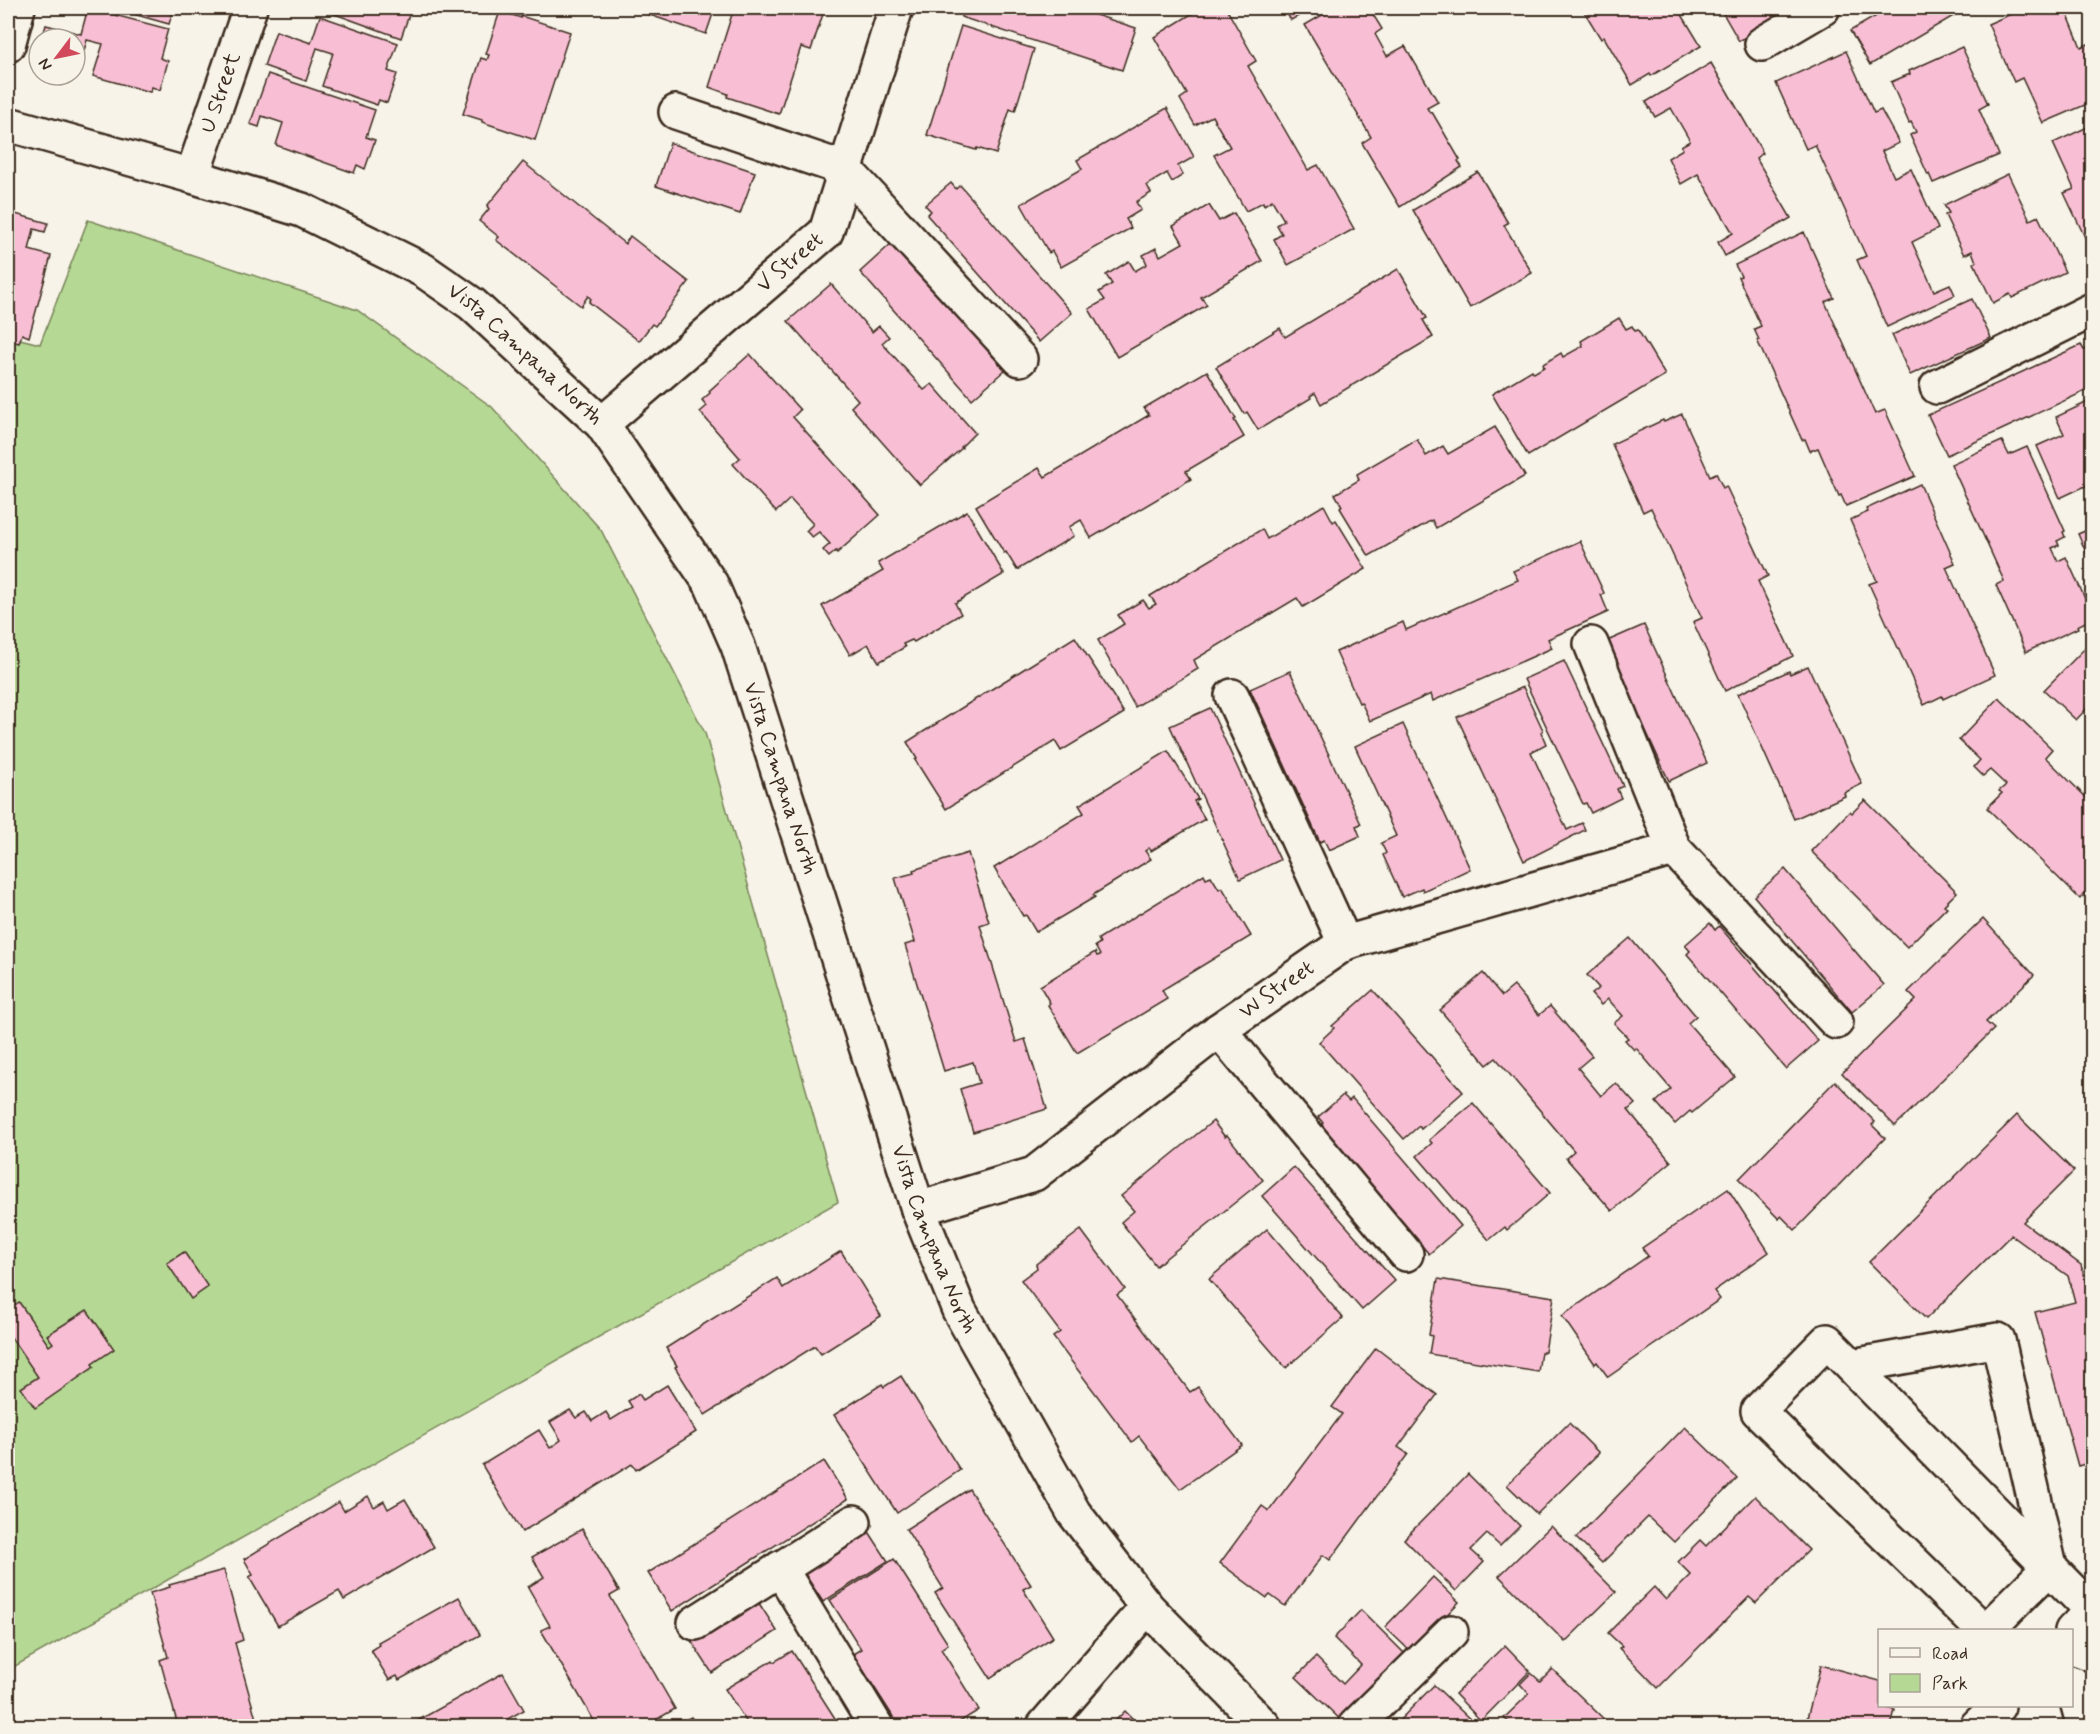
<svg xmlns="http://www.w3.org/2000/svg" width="2100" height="1734" viewBox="0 0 2100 1734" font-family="Mynerve,sans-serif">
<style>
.green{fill:#b5d994;stroke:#788259;stroke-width:1.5}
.building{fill:#f8bfd4;stroke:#3b2a1e;stroke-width:1.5}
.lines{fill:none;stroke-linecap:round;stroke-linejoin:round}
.minor-casing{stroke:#3b2a1e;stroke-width:38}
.minor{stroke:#f7f3e8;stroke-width:33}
.labels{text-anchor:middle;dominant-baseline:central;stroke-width:4.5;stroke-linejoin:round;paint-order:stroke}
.street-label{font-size:22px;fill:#3b2a1e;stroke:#f7f3e8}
</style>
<rect width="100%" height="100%" fill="#f7f3e8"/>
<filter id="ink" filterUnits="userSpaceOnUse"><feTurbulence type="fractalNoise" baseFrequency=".0167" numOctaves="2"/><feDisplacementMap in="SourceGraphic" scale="12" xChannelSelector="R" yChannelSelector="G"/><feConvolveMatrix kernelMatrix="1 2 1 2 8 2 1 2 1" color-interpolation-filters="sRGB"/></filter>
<g filter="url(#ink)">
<path class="green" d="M88,220l269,90 135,97 109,123 104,203 133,469 -830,468v-1334l32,8z"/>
<g class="building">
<path d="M88,8l80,21 -8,29 8,3 -8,29 -8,-3 -2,5 -57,-16 10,-32 -16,-4 -9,32h-3v-33h-33l4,-14 35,9z"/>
<path d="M112,8h62l-5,16z"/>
<path d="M325,8h96l-2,4 -8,-3 -10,29 -77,-28z"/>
<path d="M636,8h79l-9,26 -71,-24z"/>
<path d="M734,8h91l-14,42 -10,-3 -22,67 -52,-17 1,-3 -19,-7z"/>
<path d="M956,8h118l62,20 -14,42 -161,-53 1,-4 -7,-3z"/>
<path d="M1201,8h25l30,53 -8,5 60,104 10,-5 36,64 -66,36 -14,-26 8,-5 -5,-9 7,-5 -12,-20 -8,5 -1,-3 -17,9 -32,-56 16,-8 -18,-31 -17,9 -15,-26 7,-5 -33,-57z"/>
<path d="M1283,8h30l-22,12z"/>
<path d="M1334,8h25l2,2 8,-2 13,21 -7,5 12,22 18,-10 33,56 -11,6 3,5 2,-1 28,48 -2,1 4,6 -62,40 -38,-64 9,-6 -66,-112z"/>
<path d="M1582,8h96l23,38 -50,30 -1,-2 -18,11 -28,-48 -3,2z"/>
<path d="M1720,8h76l-57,33z"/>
<path d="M1890,8h77l-97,57 -20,-34z"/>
<path d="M2025,8h40l16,39 7,-3 4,10v48l-49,21 -21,-45 -8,4 -26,-58z"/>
<path d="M500,11l21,7v-2l49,16 -35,108 -53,-18v-2l-19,-6 18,-56 6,2 2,-5 -3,-1z"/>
<path d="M320,16l78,27 -10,28 9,3 -10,29 -8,-3 -2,5 -55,-19 11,-33 -16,-5 -11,33 -42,-15 12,-35 35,12z"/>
<path d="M961,26l73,23 -19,62 -5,-2 -14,45 -19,-6 -1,2 -49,-15z"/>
<path d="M1962,47l26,57 -9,5 20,46 -66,28 -4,-9 -1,1 -18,-40 6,-3 -5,-10 -2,1 -18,-41 19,-8 -1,-3z"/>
<path d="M1846,51l28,62 7,-3 18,33 -17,8 12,26 17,-8 27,60 -26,13 22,49 16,-7 5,11 -68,32 -30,-67 9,-4 -51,-111 -9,4 -30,-66z"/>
<path d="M1711,63l52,90 -7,5 35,60 -66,38 -7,-14 15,-9 -35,-59 -17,10 -13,-26 15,-9 -2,-3 9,-5 -19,-33 -16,9 -9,-15z"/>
<path d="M268,74l107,36 -9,27 9,3 -10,29 -8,-4 -3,8 -78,-28 7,-22 -21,-7 -3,11 -9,-3z"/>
<path d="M1167,108l27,49 -16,9 5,9 -11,7 -5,-9 -20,12 4,8 -15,9 5,8 -15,9 5,9 -70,39 -9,-16 -3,2 -28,-49 61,-35 -5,-9z"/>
<path d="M2092,125v124l-1,1 -27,-57 10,-4 -21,-46z"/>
<path d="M670,143l85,29 -15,42 -84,-28z"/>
<path d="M523,162l102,82 5,-8 59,46 -34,44 -3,-2 -13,17 -50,-39 2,-3 -3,-3 -7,10 -85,-66 3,-3 -20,-16 10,-12 -2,-3z"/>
<path d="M1478,172l30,51 -4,2 28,48 -62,35 -57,-98z"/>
<path d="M2008,174l22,46 8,-4 27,56 -53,26 -2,-4 -17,9 -19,-40 2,-1 -4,-11 -8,4 -19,-40 4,-2 -5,-8z"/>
<path d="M951,183l5,6 4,-4 112,128 -33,29 -112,-127 4,-4 -6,-6z"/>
<path d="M1209,205l10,16 15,-8 28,48 -61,36 6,8 -90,52 -28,-48 16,-9 -6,-8 13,-8 -6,-9 23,-14 6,10 12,-7 -4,-9 13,-7 4,8 23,-13 -10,-17z"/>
<path d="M8,212l40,11 -3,9 -11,-3 -5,21 22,6 -22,81 -7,-3 -3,9 -11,-3z"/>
<path d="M1804,232l30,66 -9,4 50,112 10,-4 30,66 -69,30 -5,-11 -2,1 -21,-48 -8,3 -5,-12 -3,1 -45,-100h2l-5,-11 7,-3 -23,-49 3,-1 -6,-11z"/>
<path d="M892,243l113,127 -33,29 -112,-127z"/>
<path d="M1398,269l29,49 -4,2 10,17 -112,67 -6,-11 -5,3 1,2 -53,32 -11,-18 -3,2 -28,-47 64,-39 5,9z"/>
<path d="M831,284l41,48 7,-6 10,11 -7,6 42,47 8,-6 43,49 -14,14 1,1 -42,37 -69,-78 7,-7 -70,-79z"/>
<path d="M1972,299l19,39 -81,37 -18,-40z"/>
<path d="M1619,318l7,11 6,-3 3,5 3,-1 27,45 -137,81 -36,-62 40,-24 2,3 10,-6 -1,-3 18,-11 2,4 20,-11 -2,-5z"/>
<path d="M2081,345l3,5 6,-2 2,5v35l-145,67 -19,-40z"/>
<path d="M750,354l50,56 -7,7 87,98 -43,38 -1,-2 -7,6 -6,-7 7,-6 -11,-12 -7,5 -6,-6 7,-7 -23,-25 -14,13 -43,-48 7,-6 -40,-46 7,-6 -5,-6 8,-7 -1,-2z"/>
<path d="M1207,371l29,48 -2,1 10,17 -58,34 5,8 -100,59 -10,-18 -12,7 5,9 -57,34 -11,-18 -2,1 -28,-47 63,-38 6,9 104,-62 -5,-7z"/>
<path d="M2092,400v83l-32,15 -23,-52 27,-12 -8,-17z"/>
<path d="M1682,414l28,62 6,-3 7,15 3,-2 42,90 -10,5 35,75 -68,35 -32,-69 9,-4 -51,-110 -8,4 -31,-68 51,-24 1,2z"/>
<path d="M1495,427l30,49 -89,52 -4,-8 -63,36 -29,-48 2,-2 -7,-12 24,-14 -2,-6 60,-35 9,17 17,-10 5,8z"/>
<path d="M2002,441l7,14 18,-8 38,84 -2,1 2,5 -8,4 2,4 -7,3 6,13 8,-4 26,57v5l-15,7 1,2 -52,24 -30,-67 8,-4 -53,-117z"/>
<path d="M1920,484l35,79 -9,4 49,108 -52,24 -1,-3 -18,9 -55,-121 8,-3 -27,-61 18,-8 -2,-3z"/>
<path d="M1324,505l9,17 3,-2 30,49 -63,38 -6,-9 -103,62 4,9 -63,38 -37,-67 26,-16 -6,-9 25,-15 6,8 7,-4 -6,-8 112,-67 5,10z"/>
<path d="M967,511l37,63 -49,29 6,11 -47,28 -2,-2 -9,4 2,3 -26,15 -11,-18 -18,11 -28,-49 61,-35 -5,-8z"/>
<path d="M2092,528v38l-14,-32z"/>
<path d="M1580,541l24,52 -3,2 7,17 -60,27 4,9 -119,53 -2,-7 -61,27 -9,-19 -2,1 -23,-51 67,-30 3,8 112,-50 -5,-9z"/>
<path d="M1644,625l63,138 -38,18 -64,-139z"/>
<path d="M1075,637l49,76 -63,38 -6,-10 -109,68 -31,-49 2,-1 -10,-17z"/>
<path d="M2092,641v62l-16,17 -32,-30z"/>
<path d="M1564,661l59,125 -6,3 4,9 -30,15 -5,-10 -3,1 -59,-125z"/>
<path d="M1808,666l54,118 -18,9 1,3 -51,23 -56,-125 51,-23 1,3z"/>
<path d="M1290,671l71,153 -5,2 4,10 -31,14 -5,-10 -4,2 -70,-153z"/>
<path d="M1523,687l20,43 -2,2 5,12 -15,8 36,78 15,-7 3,7 -61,31 -67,-144z"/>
<path d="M1999,698l53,51 -7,8 47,46v96l-6,-6 -6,6 -93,-91 15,-15 -3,-2 7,-6 -16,-15 -7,6 -9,-9 6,-7 -21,-20z"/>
<path d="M1210,708l70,152 -40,19 -70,-153z"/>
<path d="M1403,724l67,145 -47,22 -1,-3 -20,9 -19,-42 3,-2 -5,-10 15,-7 -41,-90z"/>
<path d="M1168,751l30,48 -4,2 11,18 -54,32 -2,-3 -4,3 6,8 -58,36 2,2 -59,35 -10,-17 -3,1 -29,-48 90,-55 -5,-8z"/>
<path d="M1865,800l92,92 -13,13 3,2 -40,40 -96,-96 39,-40 2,2z"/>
<path d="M968,853l21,69 -9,3 36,117 9,-3 22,70 -74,23 -13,-43 19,-6 -6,-21 -29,9 -39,-126 10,-3 -20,-64 19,-5 -1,-3z"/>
<path d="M1785,869l99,116 -32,27 -98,-116z"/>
<path d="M1204,874l2,4 5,-2 8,13 3,-2 29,49 -89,54 5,9 -90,54 -29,-48 2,-2 -10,-17 55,-34 2,4 3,-1 -5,-9 5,-3 -2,-4z"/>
<path d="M1983,919l51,56 -48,47 8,7 -99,97 -53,-53 74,-73 -8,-8z"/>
<path d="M1710,923l5,7 4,-4 99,115 -32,28 -99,-115 3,-3 -5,-6z"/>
<path d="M1630,938l66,78 -8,7 47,54 -43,36 -2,-2 -15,13 -19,-22 15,-13 -35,-41 -2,2 -9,-10 3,-2 -14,-15 9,-7 -15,-17 -7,6 -10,-11 8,-6 -12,-13z"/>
<path d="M1483,973l19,23 12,-10 25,29 11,-9 42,50 -14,12 23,28 15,-13 19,21 -7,6 43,52 -59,49 -46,-53 8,-7 -78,-93 -9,7 -47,-55z"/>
<path d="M1373,990l90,102 -42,37 -2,-3 -15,13 -85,-97 15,-14 -2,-2z"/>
<path d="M1835,1081l40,41 -3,3 13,13 -90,92 -14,-14 -2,3 -40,-40z"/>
<path d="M1343,1095l6,6 3,-3 109,128 -32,28 -109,-128 3,-3 -5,-6z"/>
<path d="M1473,1103l77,90 -43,37 -2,-3 -16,13 -72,-84 15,-13 -3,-3z"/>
<path d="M2017,1115l57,56 -51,51 58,43 9,32 2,-1v166l-14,4 -43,-154 40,-10 -7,-26 -57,-41 -85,84 -57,-57z"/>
<path d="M1213,1121l12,16 2,-2 36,45 -107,86 -35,-44 13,-11 -13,-15z"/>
<path d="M1294,1167l101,114 -33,29 -100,-114z"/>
<path d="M1728,1189l41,63 -55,39 6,8 -112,78 -11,-15 -2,2 -33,-48 86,-60 -6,-8z"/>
<path d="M1267,1229l76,89 -57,50 -77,-89z"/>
<path d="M1081,1230l44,59 -8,6 73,97 8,-5 44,58 -62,44 -41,-53 -7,6 -79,-105 7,-5 -39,-52 16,-12 -1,-4z"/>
<path d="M841,1251l40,65 -60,38 -6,-8 -110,69 -30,-48 2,-1 -11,-18 111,-70 6,10z"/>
<path d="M184,1252l24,35 -17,12 -24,-36z"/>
<path d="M1438,1279l116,18 -9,55h-4l-3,20 -109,-18 3,-18 -3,-1z"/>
<path d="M19,1302l30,44 4,-3 -6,-8 40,-25 27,39 -22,15 2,3 -59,41 -14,-20 17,-11 -30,-44v-23z"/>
<path d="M1376,1348l61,47 -39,52 10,7 -78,106 -7,-5 -38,51 -15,-11 -3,3 -47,-35 42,-57 7,5 73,-97 -10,-7z"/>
<path d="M901,1376l59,94 -63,43 -63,-98 48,-31 2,3z"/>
<path d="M667,1385l29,47 -60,38 -4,-6 -110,68 -40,-67 57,-35 11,18 11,-8 -11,-18 20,-12 6,8 10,-6 6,9 14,-9 5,8 21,-13 -4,-6 11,-7 4,6z"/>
<path d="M1569,1423l30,30 -62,61 -30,-29z"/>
<path d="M1685,1427l52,51 -63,64 -26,-25 -46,46 -26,-25z"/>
<path d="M824,1461l24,38 -176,112 -24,-38z"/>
<path d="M1468,1474l52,52 -20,20 -13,-12 -16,16 13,12 -28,29 -52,-52z"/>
<path d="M969,1489l62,96 -8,4 30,48 -63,41 -55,-85 8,-5 -37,-59z"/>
<path d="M368,1496l6,11 10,-6 4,8 17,-10 29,48 -90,53 -5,-9 -61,35 -29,-49 4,-2 -9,-16 95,-57 5,9z"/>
<path d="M1755,1496l54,54 -53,53 -7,-6 -91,91 -39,-40 3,-2 -14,-13 46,-46 12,13 25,-25 -13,-13 22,-22 6,6z"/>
<path d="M864,1524l24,37 -65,41 -24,-37z"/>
<path d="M1551,1526l65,66 -51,50 -66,-66z"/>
<path d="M582,1529l37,62 -9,5 65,113 -30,17h-48l-56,-96 9,-4 -22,-39 16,-10 -12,-20z"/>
<path d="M894,1559l54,85 -7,5 38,61 -26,16h-54l-46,-72 8,-5 -31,-49z"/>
<path d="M224,1570l19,70 -8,3 23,83h-80l-18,-66 8,-3 -18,-64 20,-6 -1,-2z"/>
<path d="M1433,1577l26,25 -48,50 -26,-25z"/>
<path d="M753,1594l24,37 -65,42 -24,-37z"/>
<path d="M459,1597l21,38 -81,45 -2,-4 -8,4 -18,-30 8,-5 -1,-3z"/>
<path d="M1361,1610l51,51 -65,65 -51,-49 20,-20 27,27 18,-19 -27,-27z"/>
<path d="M1505,1645l25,26 -49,50 -26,-27z"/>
<path d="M792,1651l48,75h-91l-24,-37 48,-29 1,2z"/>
<path d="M1821,1665l59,16v25l15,4 -4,16h-86z"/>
<path d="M1552,1669l59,57h-98l-9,-8 25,-24 -9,-10 11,-11 9,8z"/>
<path d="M503,1673l21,37 -29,16h-87z"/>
<path d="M1434,1685l43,41h-83z"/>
<path d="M1125,1711l15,15h-36l4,-3 3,2z"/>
<path d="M691,1717l6,9h-23z"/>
</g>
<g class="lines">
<defs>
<g id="minor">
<path d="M1762,44l61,-36"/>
<path d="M8,45l10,-37"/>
<path d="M676,112l169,57 175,190"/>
<path id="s1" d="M8,124l184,52 110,34 121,60 49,34 130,120 109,160 27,62 180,563 41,101 115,203 73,94 117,119"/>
<path id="s2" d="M192,176l58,-168"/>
<path d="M1937,387l155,-77"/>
<path id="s3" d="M602,424l224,-192 70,-224"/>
<path d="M1591,644l83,205 162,173"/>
<path d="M1232,696l113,247"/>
<path d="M1219,1030l187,224"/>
<path id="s4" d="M918,1209l116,-35 185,-144 126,-87 329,-94"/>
<path d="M1852,1366l146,-26 52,227"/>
<path d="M780,1568l96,158"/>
<path d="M695,1623l159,-101"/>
<path d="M1983,1630l-225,-219 69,-70 265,270"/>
<path d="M1987,1630l63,-63"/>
<path d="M2072,1631l20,-21"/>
<path d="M2072,1647l20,7"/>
<path d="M2072,1683l9,33 10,10"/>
<path d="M1044,1726l103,-119"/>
<path d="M1355,1726l96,-94"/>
<path d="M1977,1726l21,-20"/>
</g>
</defs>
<use href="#minor" class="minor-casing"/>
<use href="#minor" class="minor"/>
</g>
</g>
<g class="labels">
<g class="street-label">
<text stroke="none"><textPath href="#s2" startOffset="88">U Street</textPath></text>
<text stroke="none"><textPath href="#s3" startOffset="248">V Street</textPath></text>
<text stroke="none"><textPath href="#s1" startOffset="574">Vista Campana North</textPath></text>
<text stroke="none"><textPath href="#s1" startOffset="1078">Vista Campana North</textPath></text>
<text stroke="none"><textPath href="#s4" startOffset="426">W Street</textPath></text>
<text stroke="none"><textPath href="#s1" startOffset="1564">Vista Campana North</textPath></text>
</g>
</g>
<rect width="2100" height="1734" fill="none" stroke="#f7f3e8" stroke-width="30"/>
<rect x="15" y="15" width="2070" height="1704" fill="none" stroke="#3b2a1e" stroke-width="2" filter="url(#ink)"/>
<rect x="1878" y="1629" width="195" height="78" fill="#f7f3e8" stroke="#aca397" stroke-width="1.5"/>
<rect x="1890" y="1648" width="30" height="9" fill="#f7f3e8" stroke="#aca397" stroke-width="1.5"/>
<text x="1932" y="1659" font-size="18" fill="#3b2a1e">Road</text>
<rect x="1890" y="1674" width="30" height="18" fill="#b5d994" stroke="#aca397" stroke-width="1.5"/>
<text x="1932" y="1689" font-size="18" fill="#3b2a1e">Park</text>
<g transform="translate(57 57) rotate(238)"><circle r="28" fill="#f7f3e8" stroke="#aca397" stroke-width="1.5"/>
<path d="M0-4.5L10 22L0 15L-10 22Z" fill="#d1495b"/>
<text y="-9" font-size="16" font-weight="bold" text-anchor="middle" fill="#3b2a1e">N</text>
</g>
</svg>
